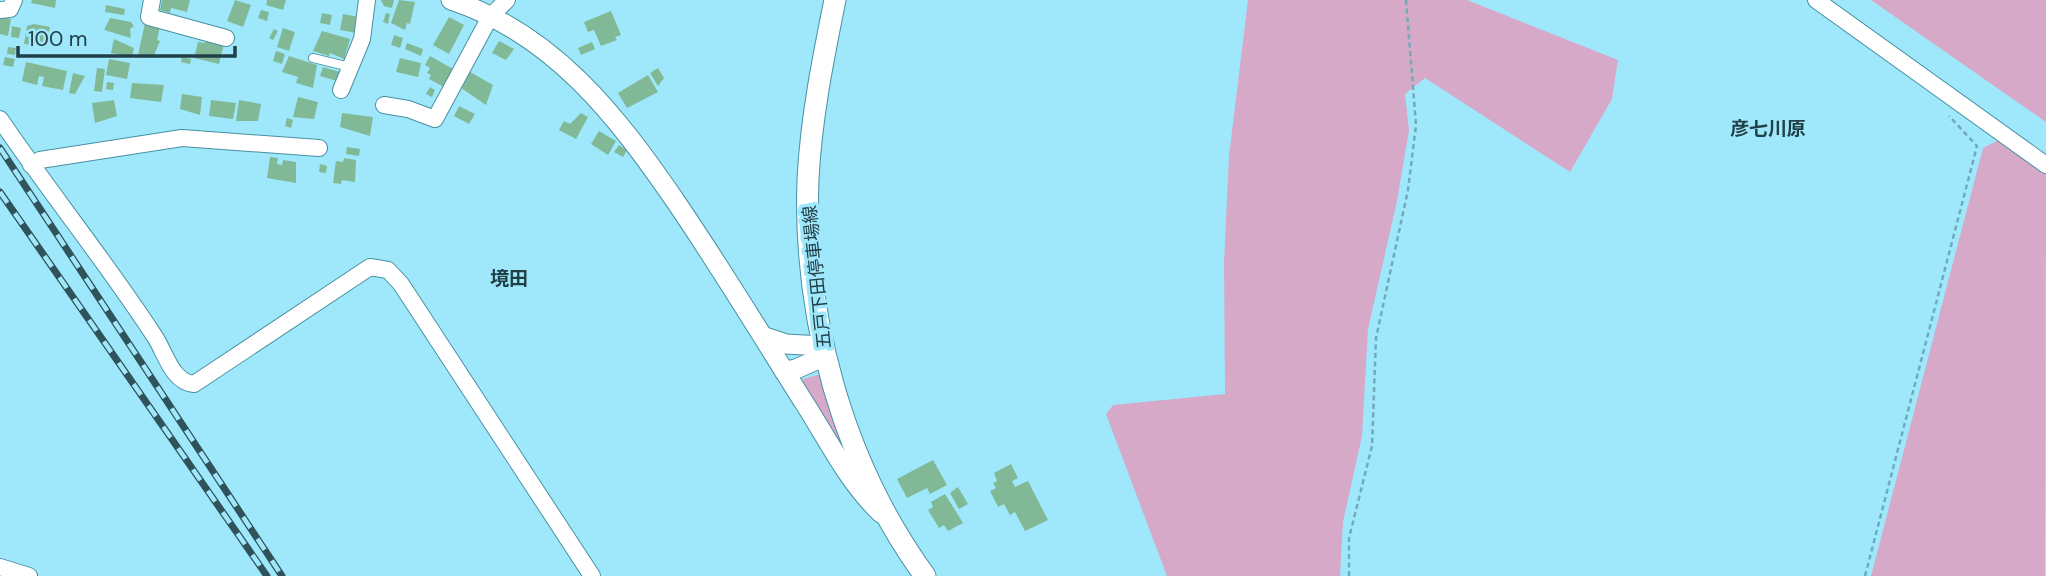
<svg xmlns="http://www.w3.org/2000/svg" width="2046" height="576" viewBox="0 0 2046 576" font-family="'DM Sans','Noto Sans JP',sans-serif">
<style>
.green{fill:#d6a9c9}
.building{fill:#81b996}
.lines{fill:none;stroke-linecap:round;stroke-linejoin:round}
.service-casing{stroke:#4890a3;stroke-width:10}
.minor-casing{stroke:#4890a3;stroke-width:18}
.tertiary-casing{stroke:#4890a3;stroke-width:21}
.secondary-casing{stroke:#4890a3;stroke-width:23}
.path{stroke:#71aab9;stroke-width:2.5;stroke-dasharray:5 3.5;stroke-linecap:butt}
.service{stroke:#fff;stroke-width:8}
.minor{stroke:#fff;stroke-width:16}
.tertiary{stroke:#fff;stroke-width:19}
.secondary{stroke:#fff;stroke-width:21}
.rail-casing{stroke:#2f525b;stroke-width:7}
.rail{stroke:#9fe8fc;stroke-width:4.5;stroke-dasharray:13;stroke-linecap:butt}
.labels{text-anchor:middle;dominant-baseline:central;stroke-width:7;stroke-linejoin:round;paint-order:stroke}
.street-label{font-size:18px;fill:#213f47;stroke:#9fe8fc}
.neighbourhood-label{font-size:19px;font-weight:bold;fill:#213f47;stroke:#9fe8fc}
</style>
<rect width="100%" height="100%" fill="#9fe8fc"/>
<g class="green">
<path d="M1248,0h219l151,60 -6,39 -42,73 -145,-94 -20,16 4,36 -12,71 -29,128 -6,107 -19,86 -3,54h-173l-61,-162 7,-9 112,-11 -1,-132 5,-106z"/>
<path d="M1871,0h175v122z"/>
<path d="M1999,140l47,31 -1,405h-174l112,-428z"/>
<path d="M817,375l6,2 22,67 -7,2 -38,-61 3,-6z"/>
</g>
<g class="building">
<path d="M32,0h24l-1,8 -24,-5z"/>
<path d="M162,0h28l-3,12 -16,-4 -1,5 -10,-3z"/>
<path d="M235,0l16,5 -8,22 -16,-6z"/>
<path d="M267,0h19l-3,10 -17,-5z"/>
<path d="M381,0h13l-2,8 -8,-2z"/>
<path d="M399,0l16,2 -5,22 -3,-1 -2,7 -14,-7z"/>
<path d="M106,5l19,4 -1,6 -19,-3z"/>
<path d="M261,10l8,2 -2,9 -9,-3z"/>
<path d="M611,11l10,24 -6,2 2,3 -16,6 -7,-16 -6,2 -4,-10z"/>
<path d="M322,13l10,2 -2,10 -10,-2z"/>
<path d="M386,13l4,1 -2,10 -5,-2z"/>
<path d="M343,14l16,3 -2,16 -17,-3z"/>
<path d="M0,17l11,2 -3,17 -8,-2z"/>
<path d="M449,17l15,8 -15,29 -16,-9z"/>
<path d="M110,18l21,4 3,4 -4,3 1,9 -27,-8z"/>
<path d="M145,23l15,3 -3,14 3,1 -7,17 -15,-3z"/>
<path d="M34,24l16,3 -4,18 -14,-4v4l-8,-1 3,-18z"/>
<path d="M12,26l9,2 -2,10 -8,-1z"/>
<path d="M283,28l12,4 -6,19 -12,-4z"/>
<path d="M274,29l4,2 -5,9 -4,-2z"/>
<path d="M322,31l28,8 -6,20 -14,-6 -1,3 -16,-5z"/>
<path d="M394,35l9,3 -3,10 -9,-3z"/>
<path d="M114,39l20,9 -2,9 -21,-4z"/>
<path d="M206,40l18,4 -5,20 -25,-6 4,-16 7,1z"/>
<path d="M499,41l15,8 -8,11 -14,-7z"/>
<path d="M592,42l3,7 -14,6 -3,-7z"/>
<path d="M407,43l16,6 -2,7 -16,-7z"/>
<path d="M8,47l8,1 -1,7 -8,-1z"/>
<path d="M276,51l9,3 -3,10 -9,-3z"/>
<path d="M289,56l28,9 -4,23 -17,-5 2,-6 -16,-5z"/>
<path d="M430,56l23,13 -9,18 -15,-8 2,-4 -4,-2 3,-5 -5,-3z"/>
<path d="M5,57l10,2 -2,8 -10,-2z"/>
<path d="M182,57l9,2 -1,5 -9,-2z"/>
<path d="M400,58l21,5 -3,14 -22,-5z"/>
<path d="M109,59l21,4 -3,16 -21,-4z"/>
<path d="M26,62l41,9 -4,19 -21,-4 2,-9 -5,-1 -2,9 -15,-4z"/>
<path d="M323,67l17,5 -3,9 -17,-5z"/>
<path d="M97,68l8,1 -3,23 -8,-1z"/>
<path d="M658,68l6,10 -6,8 -8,-13z"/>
<path d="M470,72l23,13 -7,20 -25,-17z"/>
<path d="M73,73l12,3 -10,18 -6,-1z"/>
<path d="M648,75l10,17 -31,16 -9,-15z"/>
<path d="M107,82l7,1 -1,7 -7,-1z"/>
<path d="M132,83l32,2 -3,17 -31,-4z"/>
<path d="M430,87l5,3 -3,7 -6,-3z"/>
<path d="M182,94l20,3 -2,18 -20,-6z"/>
<path d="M298,97l20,5 -4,17 -21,-2z"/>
<path d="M114,100l3,16 -22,7 -3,-20z"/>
<path d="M211,100l25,3 -3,16 -24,-3z"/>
<path d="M239,100l22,4 -3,17h-22z"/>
<path d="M459,106l16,8 -6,10 -15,-8z"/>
<path d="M342,113l31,4 -3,19 -30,-9z"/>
<path d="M581,113l7,4 -12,22 -17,-9 5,-9 6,3z"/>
<path d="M287,118l6,2 -2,8 -6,-2z"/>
<path d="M599,131l17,10 -8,14 -17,-11z"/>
<path d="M619,145l8,5 -4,7 -9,-5z"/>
<path d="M347,147l13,2 -1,7 -13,-2z"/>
<path d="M270,157l8,1 -1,6 5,1 1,-5 13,2v21l-29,-5z"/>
<path d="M344,158l12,2 -1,22 -13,-2 -1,4 -8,-1 3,-22 7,1z"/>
<path d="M320,164l7,2 -1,7 -7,-1z"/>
<path d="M933,460l14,25 -17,9 -3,-6 -20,10 -10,-19z"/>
<path d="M1011,464l7,14 -6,3 3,6 13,-6 20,39 -23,11 -10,-19 -5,3 -6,-11 -6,3 -8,-16 6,-3 -3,-5 4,-2 -3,-8z"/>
<path d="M958,487l10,17 -9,5 -9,-16z"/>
<path d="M945,494l18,29 -15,8 -4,-6 -5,3 -11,-18 5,-3 -2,-5z"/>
</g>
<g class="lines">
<defs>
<path id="service" d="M313,58l37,9"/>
<g id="minor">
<path d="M152,0l-3,17 77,21"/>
<path d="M1816,0l230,165"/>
<path d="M0,10l10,-1 4,-9"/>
<path d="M341,90l21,-51 5,-39"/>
<path d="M384,105l24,4 27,10 55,-102 17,-17"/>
<path d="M0,119c50,74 107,144 155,218 11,17 17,45 39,47l176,-117 18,3 13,14 191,292"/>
<path d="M31,165l9,-5 142,-22 137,10"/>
<path d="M0,567l29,9"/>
</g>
<g id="tertiary">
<path d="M451,0c103,34 166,116 225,202 45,66 86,134 129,202 23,36 44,79 76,109"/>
<path d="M765,337l21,7 36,2"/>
<path d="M784,371l12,-2 29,-13"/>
</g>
<path id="secondary" d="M835,0c-12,59 -24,119 -27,179 -5,139 35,284 117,397"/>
</defs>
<use href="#service" class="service-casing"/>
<use href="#minor" class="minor-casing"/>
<use href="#tertiary" class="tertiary-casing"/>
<use href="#secondary" class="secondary-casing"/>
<g class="path">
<path d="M1349,576v-38l23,-92 4,-108 32,-148 8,-65 -10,-125"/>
<path d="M1865,576l112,-430 -28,-30"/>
</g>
<use href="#service" class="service"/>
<use href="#minor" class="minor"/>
<use href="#tertiary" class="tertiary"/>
<use href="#secondary" class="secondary"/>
<defs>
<g id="rail">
<path d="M0,148l282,428"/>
<path d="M0,192l267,384"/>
</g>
</defs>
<use href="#rail" class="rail-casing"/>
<use href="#rail" class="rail"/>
</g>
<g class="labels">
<g class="street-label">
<text transform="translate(817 277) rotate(-96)">五戸下田停車場線</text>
</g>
<g class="neighbourhood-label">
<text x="1768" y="128">彦七川原</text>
<text x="509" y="278">境田</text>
</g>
</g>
<path d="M18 46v10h217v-10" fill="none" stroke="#213f47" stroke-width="3.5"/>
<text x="28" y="46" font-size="21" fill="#213f47" stroke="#9fe8fc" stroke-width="5" paint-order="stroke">100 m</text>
</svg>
